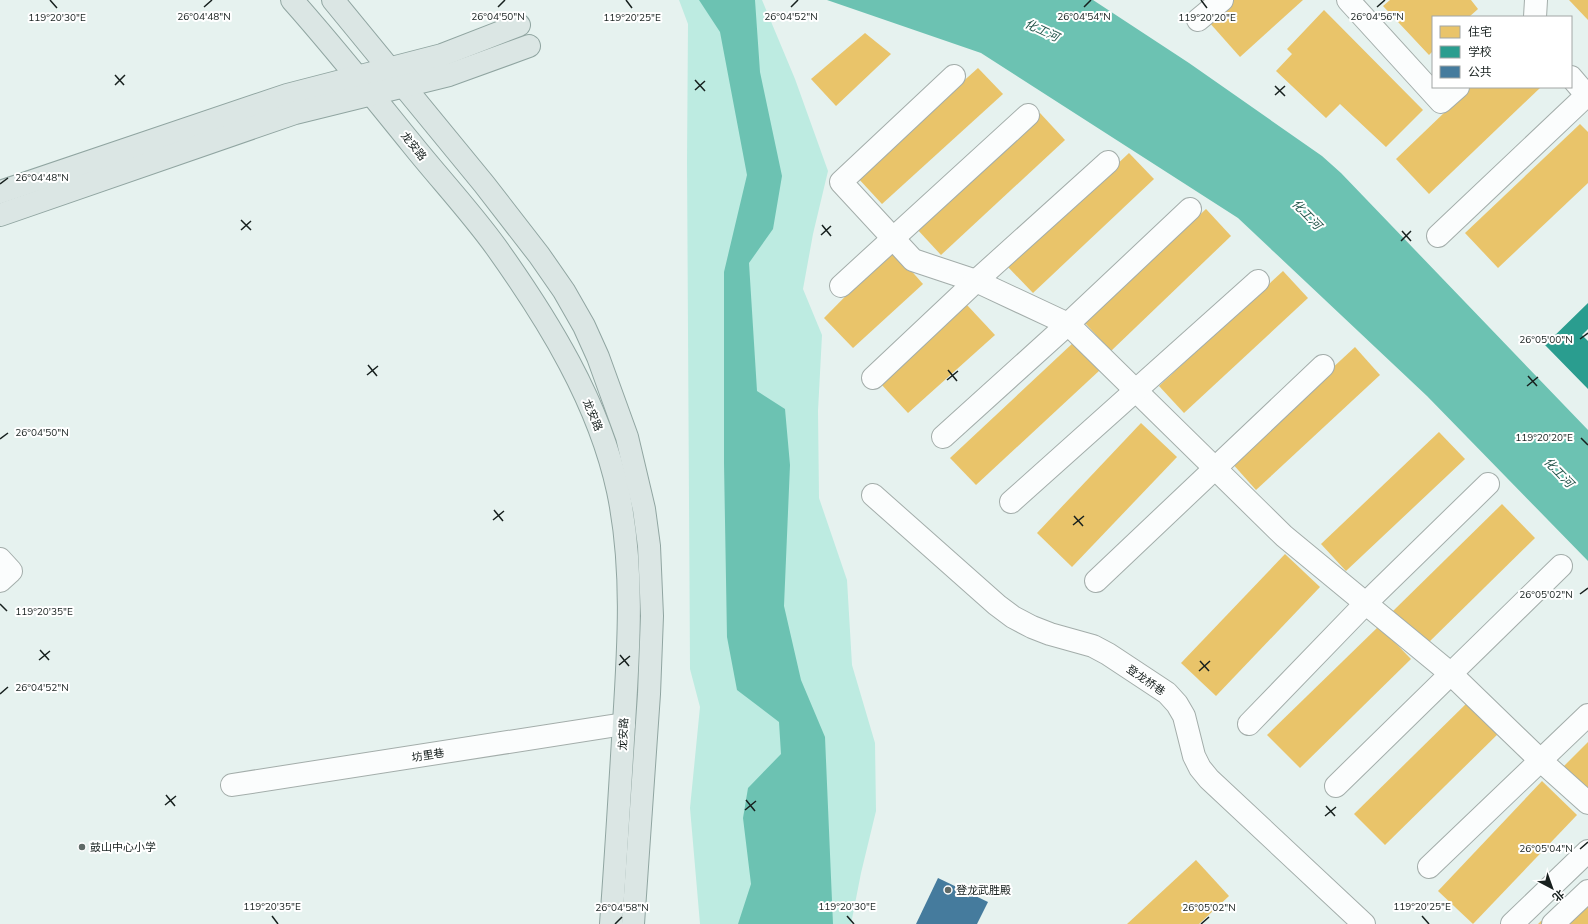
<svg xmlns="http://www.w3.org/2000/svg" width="1588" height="924" viewBox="0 0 1588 924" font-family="Mulish,'Noto Sans SC',sans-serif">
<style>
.green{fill:#bdebe1}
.water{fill:#6cc2b2}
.homes{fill:#e9c46a}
.schools{fill:#2a9d8f}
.public{fill:#457b9d}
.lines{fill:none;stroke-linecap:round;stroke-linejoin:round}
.minor-casing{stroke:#a3adaa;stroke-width:24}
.major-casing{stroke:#90a5a1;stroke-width:24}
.minor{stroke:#fbfdfd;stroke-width:22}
.major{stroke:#dbe6e4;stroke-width:22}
.ticks{fill:none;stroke:#17201e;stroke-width:1.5}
.poi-dot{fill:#5f6a67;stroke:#fff;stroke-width:1.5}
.labels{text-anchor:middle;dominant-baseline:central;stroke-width:4;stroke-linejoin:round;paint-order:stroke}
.street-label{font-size:11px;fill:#17201e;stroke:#fff}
.poi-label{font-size:11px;fill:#17201e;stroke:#fff;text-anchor:start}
.water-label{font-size:12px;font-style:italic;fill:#25554b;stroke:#fff}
.ticks-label{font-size:10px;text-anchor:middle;fill:#17201e;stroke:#fff;stroke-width:4;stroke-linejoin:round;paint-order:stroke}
</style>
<rect width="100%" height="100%" fill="#e6f2ef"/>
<path class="green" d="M679,0h83l33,79 33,92 -15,63 -10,55 19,46 -4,76 1,87 28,82 5,85 23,78 1,68 -15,62 -10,51h-151l-10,-116 10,-101 -10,-38 -3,-508 1,-137z"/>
<g class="water">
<path d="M699,0h56l5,72 22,104 -9,53 -24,34 8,128 28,18 5,56 -6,141 17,74 24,57 8,187h-95l13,-40 -8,-66 5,-30 33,-34 -2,-32 -42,-32 -10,-53 -3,-174v-191l23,-97 -27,-143z"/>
<path d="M827,0h266l96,63 133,93 19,17 247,257v131l-161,-165 -189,-178 -257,-165z"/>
</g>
<g class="homes">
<path d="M1231,0h72l-63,57 -32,-36z"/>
<path d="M1390,0h81l7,9 -9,8h-36v34l-4,4 -46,-49z"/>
<path d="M1569,0h19v20z"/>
<path d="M1324,10l99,100 -37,37 -46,-43 -14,14 -50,-47 16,-17 -5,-5z"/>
<path d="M865,33l26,21 -55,52 -25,-27z"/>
<path d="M978,68l25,26 -121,110 -25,-27z"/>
<path d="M1471,87h70l-112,107 -33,-35z"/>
<path d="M1040,113l25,27 -124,115 -25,-27z"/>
<path d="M1580,124l8,8v51l-90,85 -33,-35z"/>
<path d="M1129,153l25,26 -121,114 -25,-26z"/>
<path d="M1206,209l25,27 -120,115 -26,-28z"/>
<path d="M892,249l31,35 -70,64 -29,-30z"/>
<path d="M1283,271l25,27 -124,115 -25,-27z"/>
<path d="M967,305l28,30 -87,78 -28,-30z"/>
<path d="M1074,342l26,28 -124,115 -26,-27z"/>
<path d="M1355,347l25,28 -124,115 -25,-28z"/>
<path d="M1141,423l36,34 -105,110 -35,-34z"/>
<path d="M1439,432l26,27 -119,112 -25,-27z"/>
<path d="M1502,504l33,34 -111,109 -33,-34z"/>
<path d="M1285,554l35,33 -104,109 -35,-33z"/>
<path d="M1379,626l32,33 -111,109 -33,-33z"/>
<path d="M1471,699l31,31 -117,115 -31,-31z"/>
<path d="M1588,742v50l-25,-25z"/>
<path d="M1542,781l35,34 -104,109 -35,-33z"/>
<path d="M1196,860l33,36 -30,28h-72z"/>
<path d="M1588,886v38h-50l3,-3 6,-1z"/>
</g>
<path class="schools" d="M1588,303v26l-6,6 6,6v48l-43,-44z"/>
<path class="public" d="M938,878l50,24 -11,22h-61z"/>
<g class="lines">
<defs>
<g id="minor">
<path d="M1348,0l93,102 17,-15"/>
<path d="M1535,17l1,-17"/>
<path d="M1198,20l24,-20"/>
<path d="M954,76l-113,106 72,78 63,21 92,43 216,212 166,137 90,87 48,43"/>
<path d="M1571,77l17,20"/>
<path d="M1438,236l149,-141"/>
<path d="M841,286l187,-171"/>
<path d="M873,378l103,-97 132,-119"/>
<path d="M943,437l125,-113 122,-115"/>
<path d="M873,495l124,110 16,12 19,10 18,7 43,12 15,8 59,39 10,11 7,12 10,40 6,12 9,11 155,145"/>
<path d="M1011,502l247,-221"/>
<path d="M0,559l11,12 -11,10"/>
<path d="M1096,581l227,-215"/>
<path d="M1249,724l117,-121 122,-119"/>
<path d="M232,785l392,-61"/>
<path d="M1336,786l225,-220"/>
<path d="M1429,867l159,-152"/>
<path d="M1512,924l76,-73"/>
<path d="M1553,924l35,-33"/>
</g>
<g id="major">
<path d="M292,0c41,46 80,95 119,143 28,35 59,68 85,104 52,73 103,155 122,244 16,76 11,154 6,232 -4,67 -8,134 -13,201"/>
<path d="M333,0l151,184 55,71 25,36 20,35 14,31 29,80 17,72 5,37 3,70 -3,78 -16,230"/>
<path d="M0,192l287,-97 155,-40 77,-30"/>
<path d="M0,215l295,-102 154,-38 80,-29"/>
</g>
</defs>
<use href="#minor" class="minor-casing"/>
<use href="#major" class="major-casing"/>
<use href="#minor" class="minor"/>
<use href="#major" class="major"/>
</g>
<path class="ticks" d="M50,0l7,8M626,0l6,8M1201,0l6,8M204,7l8,-7M498,7l7,-7M791,7l7,-7M1084,7l7,-7M1377,7l8,-7M115,75l9,10M695,80l10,11M115,85l10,-10M1275,86l10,10M695,90l10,-9M1275,95l10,-9M0,184l8,-6M241,220l10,10M822,225l9,11M241,230l10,-9M1402,231l9,10M821,235l10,-9M1401,241l10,-10M1580,339l8,-6M368,365l9,11M948,370l9,11M367,375l11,-9M1528,376l9,10M947,380l11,-9M1527,386l11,-9M1581,438l7,7M0,439l8,-6M494,510l9,11M1074,516l9,10M493,520l11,-9M1073,525l11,-9M1580,594l8,-6M0,604l7,7M40,650l9,10M620,655l9,11M39,660l11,-9M1200,661l9,10M619,665l11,-9M1199,671l11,-10M0,694l8,-7M166,795l9,11M746,800l9,11M165,805l11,-9M1326,806l9,10M745,810l11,-9M1325,816l11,-9M1580,849l8,-7M272,916l6,8M847,916l7,8M1422,916l7,8M615,924l7,-7M1201,924l8,-7"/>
<g class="poi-dot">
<circle cx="82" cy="847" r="4"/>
<circle cx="948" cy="890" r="4"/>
</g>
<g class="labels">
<g class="street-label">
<text transform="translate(414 146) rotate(51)">龙安路</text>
<text transform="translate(593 415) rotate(67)">龙安路</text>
<text transform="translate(1146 680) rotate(35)">登龙桥巷</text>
<text transform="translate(623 734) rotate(-87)">龙安路</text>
<text transform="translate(428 755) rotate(-9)">坊里巷</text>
</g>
<g class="poi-label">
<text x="90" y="847">鼓山中心小学</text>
<text x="956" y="890">登龙武胜殿</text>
</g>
<g class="water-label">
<text transform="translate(1042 30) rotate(25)">化工河</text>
<text transform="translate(1307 214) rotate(46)">化工河</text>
<text transform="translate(1559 472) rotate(46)">化工河</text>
</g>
</g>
<g class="ticks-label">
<text x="204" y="20">26°04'48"N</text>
<text x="498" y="20">26°04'50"N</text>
<text x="791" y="20">26°04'52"N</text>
<text x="1084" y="20">26°04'54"N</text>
<text x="1377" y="20">26°04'56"N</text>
<text x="57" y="21">119°20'30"E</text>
<text x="632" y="21">119°20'25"E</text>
<text x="1207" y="21">119°20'20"E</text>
<text x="42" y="181">26°04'48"N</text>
<text x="1546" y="343">26°05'00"N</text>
<text x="42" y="436">26°04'50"N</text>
<text x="1544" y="441">119°20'20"E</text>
<text x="1546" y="598">26°05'02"N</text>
<text x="44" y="615">119°20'35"E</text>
<text x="42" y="691">26°04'52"N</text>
<text x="1546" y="852">26°05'04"N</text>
<text x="272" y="910">119°20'35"E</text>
<text x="847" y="910">119°20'30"E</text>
<text x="1422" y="910">119°20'25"E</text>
<text x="622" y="911">26°04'58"N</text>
<text x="1209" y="911">26°05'02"N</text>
</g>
<rect x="1432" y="16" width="140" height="72" fill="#ffffff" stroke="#a2a6a5"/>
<rect x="1440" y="26" width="20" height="12" fill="#e9c46a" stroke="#a2a6a5"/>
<text x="1468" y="36" font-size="12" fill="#17201e">住宅</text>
<rect x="1440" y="46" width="20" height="12" fill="#2a9d8f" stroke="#a2a6a5"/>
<text x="1468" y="56" font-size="12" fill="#17201e">学校</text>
<rect x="1440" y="66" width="20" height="12" fill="#457b9d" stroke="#a2a6a5"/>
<text x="1468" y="76" font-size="12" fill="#17201e">公共</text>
<g transform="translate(1552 888) rotate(139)" stroke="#ffffff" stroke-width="3" paint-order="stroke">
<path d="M0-3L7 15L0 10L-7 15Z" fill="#17201e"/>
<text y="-6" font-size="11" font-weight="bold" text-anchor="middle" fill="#17201e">北</text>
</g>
</svg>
